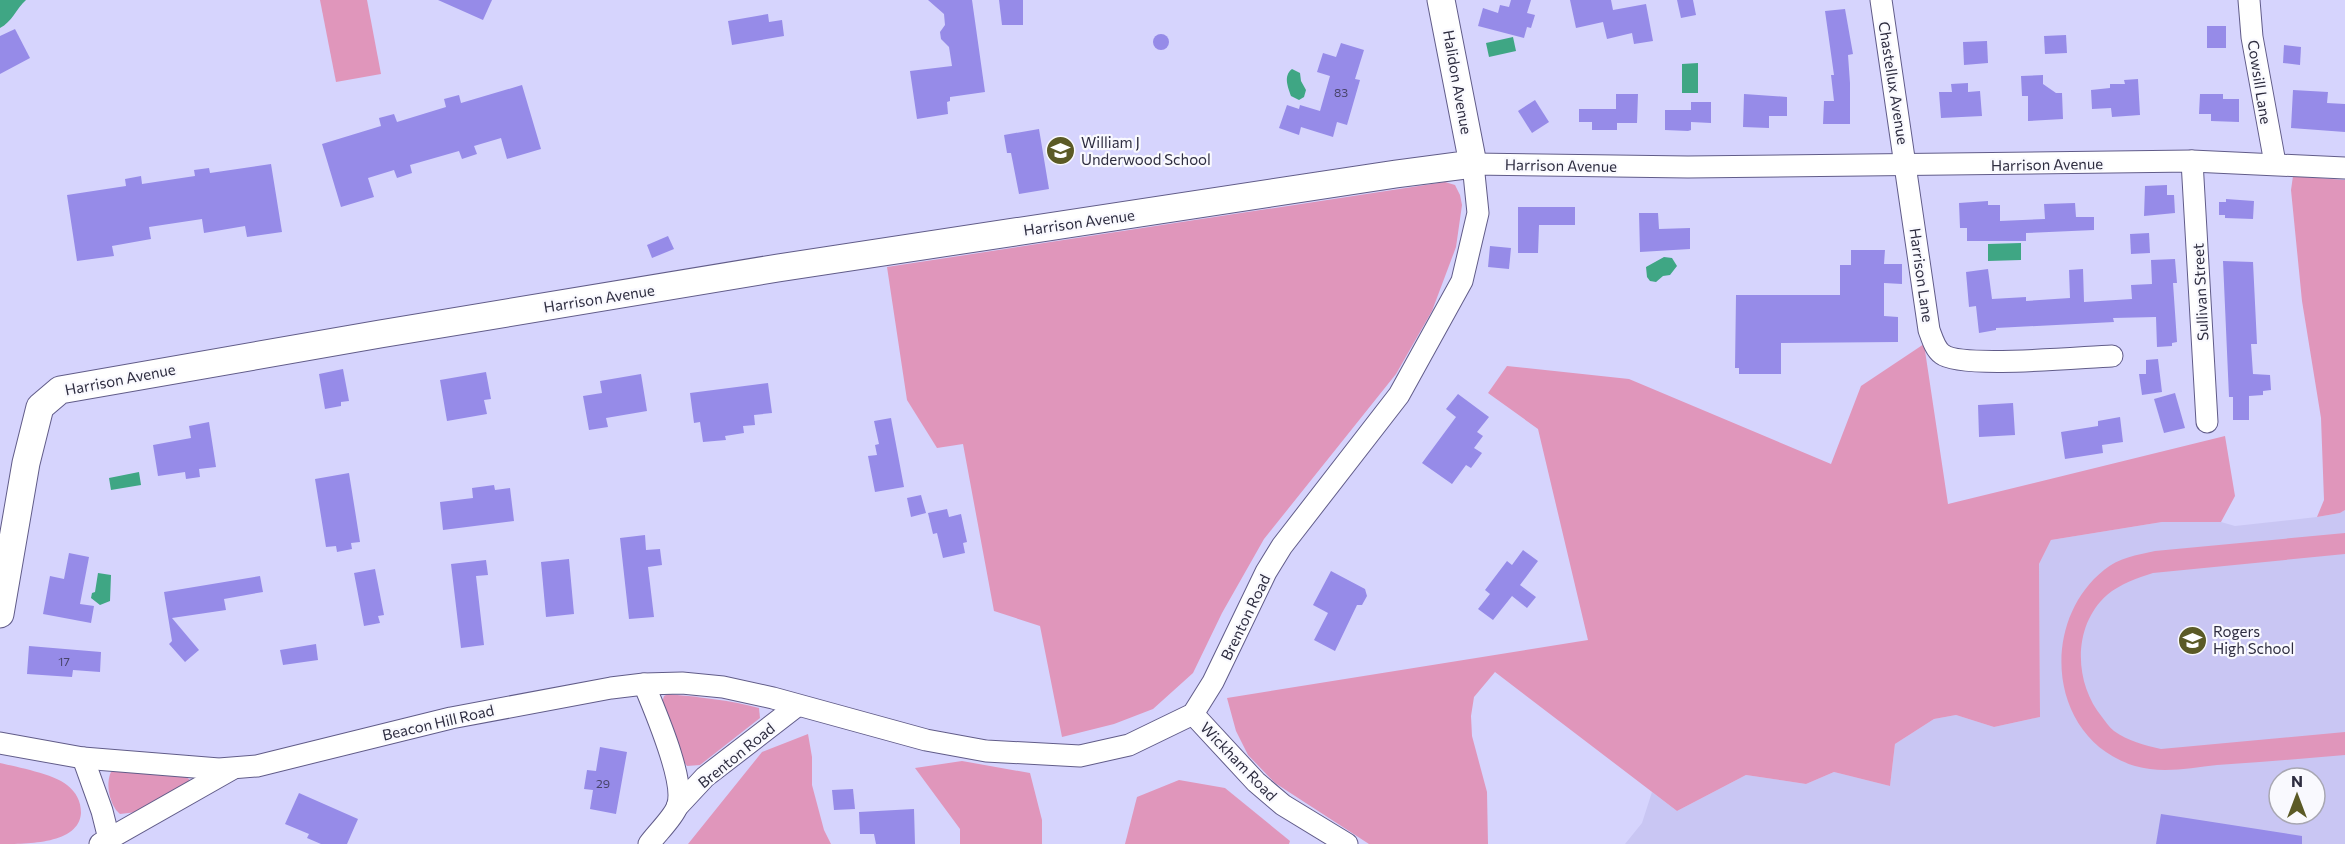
<svg xmlns="http://www.w3.org/2000/svg" width="2345" height="844" viewBox="0 0 2345 844" font-family="Commissioner,sans-serif">
<style>
.built{fill:#c9c6f3;fill-rule:evenodd}
.green{fill:#e096bb}
.water{fill:#3fa684}
.building{fill:#968be8}
.lines{fill:none;stroke-linecap:round;stroke-linejoin:round}
.minor-casing{stroke:#615c89;stroke-width:23}
.major-casing{stroke:#615c89;stroke-width:29}
.minor{stroke:#fff;stroke-width:21}
.major{stroke:#fff;stroke-width:27}
.labels{text-anchor:middle;dominant-baseline:central;stroke-width:4.5;stroke-linejoin:round;paint-order:stroke}
.number-label{font-size:12px;fill:#48446a}
.street-label{font-size:15px;fill:#2e2d40;stroke:#f9f9fe}
.poi-label{font-size:15px;fill:#2e2d40;stroke:#f9f9fe;text-anchor:start}
</style>
<rect width="100%" height="100%" fill="#d6d4fd"/>
<path class="built" d="M2345,510v334h-720l17,-21 10,-31 25,19 69,-36 60,9 28,-12 56,14 5,-42 39,-25 22,-4 38,12 46,-10 -1,-153 12,-24 111,-18h59l14,4 82,-9 23,-4zM2279,778h36v36h-36z"/>
<g class="green">
<path d="M320,0h47l14,74 -45,8z"/>
<path d="M2293,176l52,4v330l-5,3 -23,4 7,-17 -3,-82 -19,-117 -11,-111z"/>
<path d="M1445,182l10,3 5,10 2,10 -6,42 -24,64 -36,63 -132,165 -42,74 -29,60 -40,36 -39,15 -52,13 -22,-111 -46,-15 -31,-167 -26,4 -30,-48 -20,-133z"/>
<path d="M1924,344l24,160 277,-68 10,60 -14,26h-59l-111,18 -12,24 1,153 -46,10 -38,-12 -22,4 -39,25 -5,42 -56,-14 -28,12 -60,-9 -69,36 -182,-139 -21,25 -3,19 1,20 15,56 1,52h-119l-94,-61 -27,-28 -12,-24 -9,-33 361,-58 -50,-211 -50,-36 19,-27 122,13 202,85 30,-78z"/>
<path d="M2345,533v21l-192,19c-16,5 -33,11 -46,22 -35,31 -33,88 -5,122 3,4 7,10 12,14 14,10 30,14 47,18l184,-17v23c-43,4 -85,7 -128,10 -27,3 -55,9 -82,1 -86,-26 -97,-143 -31,-196 14,-12 33,-15 51,-19z"/>
<path d="M668,694c31,3 61,6 91,14l1,10 -60,47 -13,1 -6,-8 -19,-55 2,-7z"/>
<path d="M808,734l4,23v28l12,45 7,14h-143l74,-92z"/>
<path d="M962,761l68,12 12,47v24h-82v-15l-45,-61z"/>
<path d="M0,763c17,4 54,11 67,22 9,7 14,16 14,28 -2,31 -53,31 -81,31z"/>
<path d="M116,771l69,5 5,4 -2,3 -51,29 -17,2c-10,-8 -15,-30 -9,-42z"/>
<path d="M1179,780l46,8 65,53 -1,3h-164l12,-47z"/>
</g>
<g class="water">
<path d="M0,0h26c-10,9 -14,22 -26,28z"/>
<path d="M1513,37l3,14 -27,6 -3,-14z"/>
<path d="M1698,63v30h-16v-29z"/>
<path d="M1292,69l8,4 1,8 5,9 -2,7 -5,3 -8,-4c-3,-9 -8,-20 1,-27z"/>
<path d="M2021,243v17l-33,1v-17z"/>
<path d="M1664,257l8,1 5,8 -7,9 -7,1 -7,6 -6,-1 -3,-4 -1,-10z"/>
<path d="M139,472l2,13 -30,5 -2,-12z"/>
<path d="M98,573l13,2 -1,26 -10,4 -9,-7 1,-5 3,-1z"/>
</g>
<g class="building">
<path d="M438,0h54l-9,20z"/>
<path d="M928,0h44l13,92 -35,5v4l-3,1 1,12 -31,5 -7,-48 42,-5 -3,-19 -8,-8 -1,-7 5,-7 -1,-11z"/>
<path d="M999,0h24v25h-21z"/>
<path d="M1511,0h20l-4,13 8,2 -4,13 -4,-1 -3,11 -46,-12 5,-18 15,5 2,-8 9,2z"/>
<path d="M1570,0h41l2,10 33,-6 7,37 -19,3 -2,-11 -25,6 -4,-17 -27,6z"/>
<path d="M1677,0h16l3,15 -15,3z"/>
<path d="M1845,9l8,45 -5,1 2,28v41h-27l1,-23h10l-3,-26h3l-9,-64z"/>
<path d="M768,14l1,8 13,-2 2,16 -52,9 -4,-24z"/>
<rect x="2207" y="26" width="19" height="22"/>
<path d="M15,29l15,29 -30,16v-38z"/>
<circle cx="1161" cy="42" r="8"/>
<path d="M2066,35l1,18 -22,1 -1,-18z"/>
<path d="M1987,41l1,22 -24,2 -1,-23z"/>
<path d="M1341,43l23,7 -9,29 5,1 -13,45 -10,-3 -4,15 -32,-10 -2,8 -20,-7 8,-23 12,4 1,-4 20,6 10,-35 -13,-4 6,-19 13,4z"/>
<path d="M2284,45l17,2 -1,18 -17,-2z"/>
<path d="M2043,75v9l13,9h6l1,26 -35,2v-25h-6l-1,-20z"/>
<path d="M2138,79l2,36 -28,2 -1,-9 -19,1 -1,-19 19,-2v-4h15l-1,-4z"/>
<path d="M1968,83v9l12,-1 2,25 -41,2 -2,-26h13l-1,-8z"/>
<path d="M522,85l19,64 -34,10 -6,-21 -27,8 3,8 -15,5 -3,-8 -49,14 2,8 -15,5 -3,-8 -26,8 6,19 -33,10 -19,-63 59,-18 -2,-8 15,-4 3,8 49,-15 -2,-8 15,-4 2,8z"/>
<path d="M2293,90l35,2 -1,11 18,1v28l-54,-4z"/>
<path d="M1616,94h22l-1,29h-20v7h-25v-8h-13v-13h37z"/>
<path d="M1744,94l43,3v19h-18v12l-26,-1z"/>
<path d="M2200,94h23v5h16v23l-28,-1v-7h-12z"/>
<path d="M1535,100l14,22 -17,11 -14,-22z"/>
<path d="M1691,102h20v21l-20,-1v8l-3,1 -23,-1v-20h26z"/>
<path d="M1039,129l10,60 -30,5 -8,-41h-4l-3,-18z"/>
<path d="M271,164l11,68 -35,5 -2,-11 -41,7 -2,-14 -53,8 2,12 -39,7 2,10 -37,5 -10,-66 59,-9 -1,-7 16,-3 1,8 53,-8 -1,-6 15,-2 1,5z"/>
<path d="M2167,185v10h7l1,18 -31,3 1,-30z"/>
<path d="M2226,199l28,2 -1,18 -28,-1v-3h-6v-13h7z"/>
<path d="M1988,201v4h12v16l45,-2 -1,-15 31,-1 1,14h18v13l-68,3v8h-59v-13h-7l-1,-25z"/>
<path d="M1518,207h57v18h-36l-1,28h-20z"/>
<path d="M1639,213h19l1,16 31,-1v21l-50,3z"/>
<path d="M2149,233l1,20 -19,1 -1,-20z"/>
<path d="M668,236l6,13 -22,9 -5,-13z"/>
<path d="M1490,246l21,2 -2,21 -21,-2z"/>
<path d="M1851,250h34l-1,14h18v20l-18,-1v33l14,1v25l-117,1v31h-42v-6h-4l1,-73h104v-30h11z"/>
<path d="M2175,259l2,24h-4l4,59 -5,1v3l-15,1 -1,-30 -43,1 1,4 -118,6v2l-17,3 -3,-27 -7,1 -3,-35 22,-3 4,30 34,-2v4l44,-3 -1,-28 14,-1 1,33 48,-3 -1,-14 21,-1 -1,-24z"/>
<path d="M2223,261l30,1 4,82h-6l2,30 17,1 1,15 -8,1v4l-14,1v24h-16v-23h-4z"/>
<path d="M2158,359l4,33 -20,3 -3,-21h7v-14z"/>
<path d="M343,369l6,32 -8,1v4l-16,3 -6,-35z"/>
<path d="M486,372l5,27 -7,1 3,14 -40,7 -7,-41z"/>
<path d="M641,374l6,37 -41,7 2,9 -19,3 -6,-34 19,-3 -2,-12z"/>
<path d="M768,383l4,30 -18,2 1,10 -12,1 1,7 -19,3 1,4 -23,2 -3,-20 -6,1 -4,-30z"/>
<path d="M2175,393l10,35 -21,5 -10,-34z"/>
<path d="M1458,394l31,23 -12,15 6,4 -9,12 8,5 -11,15 -5,-3 -14,19 -30,-21 34,-46 -10,-8z"/>
<path d="M2013,403l2,32 -36,2 -1,-32z"/>
<path d="M2120,417l3,25 -21,3 1,8 -38,6 -4,-27 37,-6v-5z"/>
<path d="M891,418l13,69 -29,5 -7,-36 9,-1 -2,-10 4,-1 -5,-23z"/>
<path d="M209,422l7,45 -17,2 1,8 -14,2 -1,-7 -27,4 -5,-31 38,-7 -2,-12z"/>
<path d="M349,473l11,69 -9,1 1,6 -15,3 -1,-6 -10,1 -11,-68z"/>
<path d="M494,485l1,5 15,-2 4,33 -71,9 -3,-28 33,-4 -1,-10z"/>
<path d="M921,495l5,18 -15,4 -4,-19z"/>
<path d="M947,509l2,8 12,-3 6,28 -4,1 2,10 -22,5 -6,-25 -4,1 -5,-21z"/>
<path d="M645,535l1,15 14,-1 2,16 -14,2 6,50 -25,2 -9,-81z"/>
<path d="M1523,550l15,11 -18,24 16,12 -9,11 -15,-12 -19,24 -15,-11 12,-15 -5,-4 22,-29 5,4z"/>
<path d="M69,553l20,4 -9,47 14,2 -3,17 -48,-9 7,-38 14,3z"/>
<path d="M569,559l5,55 -28,3 -5,-55z"/>
<path d="M486,560l2,15 -12,1 8,69 -23,3 -10,-84z"/>
<path d="M375,569l9,46 -6,1 2,7 -16,3 -10,-53z"/>
<path d="M1331,571l34,18 2,7 -5,9h-5l-22,46 -21,-11 14,-27 -15,-8z"/>
<path d="M260,576l3,16 -39,7 2,11 -54,8 27,32 -14,12 -16,-18 3,-3 -8,-49z"/>
<path d="M316,644l2,16 -35,5 -3,-15z"/>
<path d="M29,646l72,6 -1,20 -27,-2 -1,7 -45,-3z"/>
<path d="M600,747l27,5 -11,62 -26,-5 3,-19 -9,-1 3,-19 9,1z"/>
<path d="M853,789l2,20 -21,1 -2,-20z"/>
<path d="M299,793l59,26 -11,25h-26l-14,-6 2,-4 -24,-10z"/>
<path d="M914,809l1,35h-39l-2,-10h-14l-1,-22z"/>
<path d="M2161,814l141,22v8h-146z"/>
</g>
<g class="lines">
<defs>
<g id="minor">
<path d="M1881,0l48,330c3,8 6,19 13,24 19,15 140,3 170,2"/>
<path d="M2249,0l3,37 23,126"/>
<path d="M2192,161l15,261"/>
<path d="M644,684c10,25 43,99 33,123 -4,11 -21,27 -28,37"/>
<path d="M1193,714l63,68 27,23 64,39"/>
<path d="M0,743l83,15 136,11 38,-3 194,-48 160,-30 33,-4 38,-1 41,4 50,11 153,42 60,11 94,5 49,-11 64,-31 20,-32 53,-110 16,-26 117,-151 63,-114 16,-68 -5,-49 215,3 504,-6 153,7"/>
<path d="M83,758l19,53 7,28"/>
<path d="M677,807l28,-30 92,-71"/>
<path d="M100,844l132,-75"/>
</g>
<path id="major" d="M0,614l26,-151 14,-56 20,-17 320,-56 398,-66 618,-94 77,-10 -32,-164"/>
</defs>
<use href="#minor" class="minor-casing"/>
<use href="#major" class="major-casing"/>
<use href="#minor" class="minor"/>
<use href="#major" class="major"/>
</g>
<defs>
<symbol id="school-disc" viewBox="-11 -11 22 22"><circle r="9.5" fill="#5b5a26" stroke="#f9f9fe"/><path d="M0-5L7-2L0 1L-7-2ZM-4 1L0 2.5L4 1V4Q0 6-4 4Z" fill="#fff"/></symbol>
</defs>
<g fill-rule="evenodd">
<use href="#school-disc" x="1044" y="134" width="33" height="33"/>
<use href="#school-disc" x="2176" y="624" width="33" height="33"/>
</g>
<g class="labels">
<g class="number-label">
<text x="1341" y="92">83</text>
<text x="64" y="661">17</text>
<text x="603" y="783">29</text>
</g>
<g class="street-label">
<text transform="translate(1458 82) rotate(80)">Halidon Avenue</text>
<text transform="translate(2260 82) rotate(81)">Cowsill Lane</text>
<text transform="translate(1894 83) rotate(81)">Chastellux Avenue</text>
<text transform="translate(2047 164) rotate(-1)">Harrison Avenue</text>
<text transform="translate(1561 165) rotate(1)">Harrison Avenue</text>
<text transform="translate(1079 222) rotate(-8)">Harrison Avenue</text>
<text transform="translate(1922 275) rotate(82)">Harrison Lane</text>
<text transform="translate(2200 292) rotate(-93)">Sullivan Street</text>
<text transform="translate(599 298) rotate(-9)">Harrison Avenue</text>
<text transform="translate(120 379) rotate(-11)">Harrison Avenue</text>
<text transform="translate(1245 617) rotate(-64)">Brenton Road</text>
<text transform="translate(438 722) rotate(-13)">Beacon Hill Road</text>
<text transform="translate(736 755) rotate(-39)">Brenton Road</text>
<text transform="translate(1239 761) rotate(46)">Wickham Road</text>
</g>
<g class="poi-label">
<text x="1081" y="142">William J<tspan x="1081" dy="17">Underwood School</tspan></text>
<text x="2213" y="631">Rogers<tspan x="2213" dy="17">High School</tspan></text>
</g>
</g>
<g transform="translate(2297 796)"><circle r="28" fill="#f9f9fe" stroke="#a8a7b2" stroke-width="1.5"/>
<path d="M0-4.5L10 22L0 15L-10 22Z" fill="#5b5a26"/>
<text y="-9" font-size="16" font-weight="bold" text-anchor="middle" fill="#2e2d40">N</text>
</g>
</svg>
